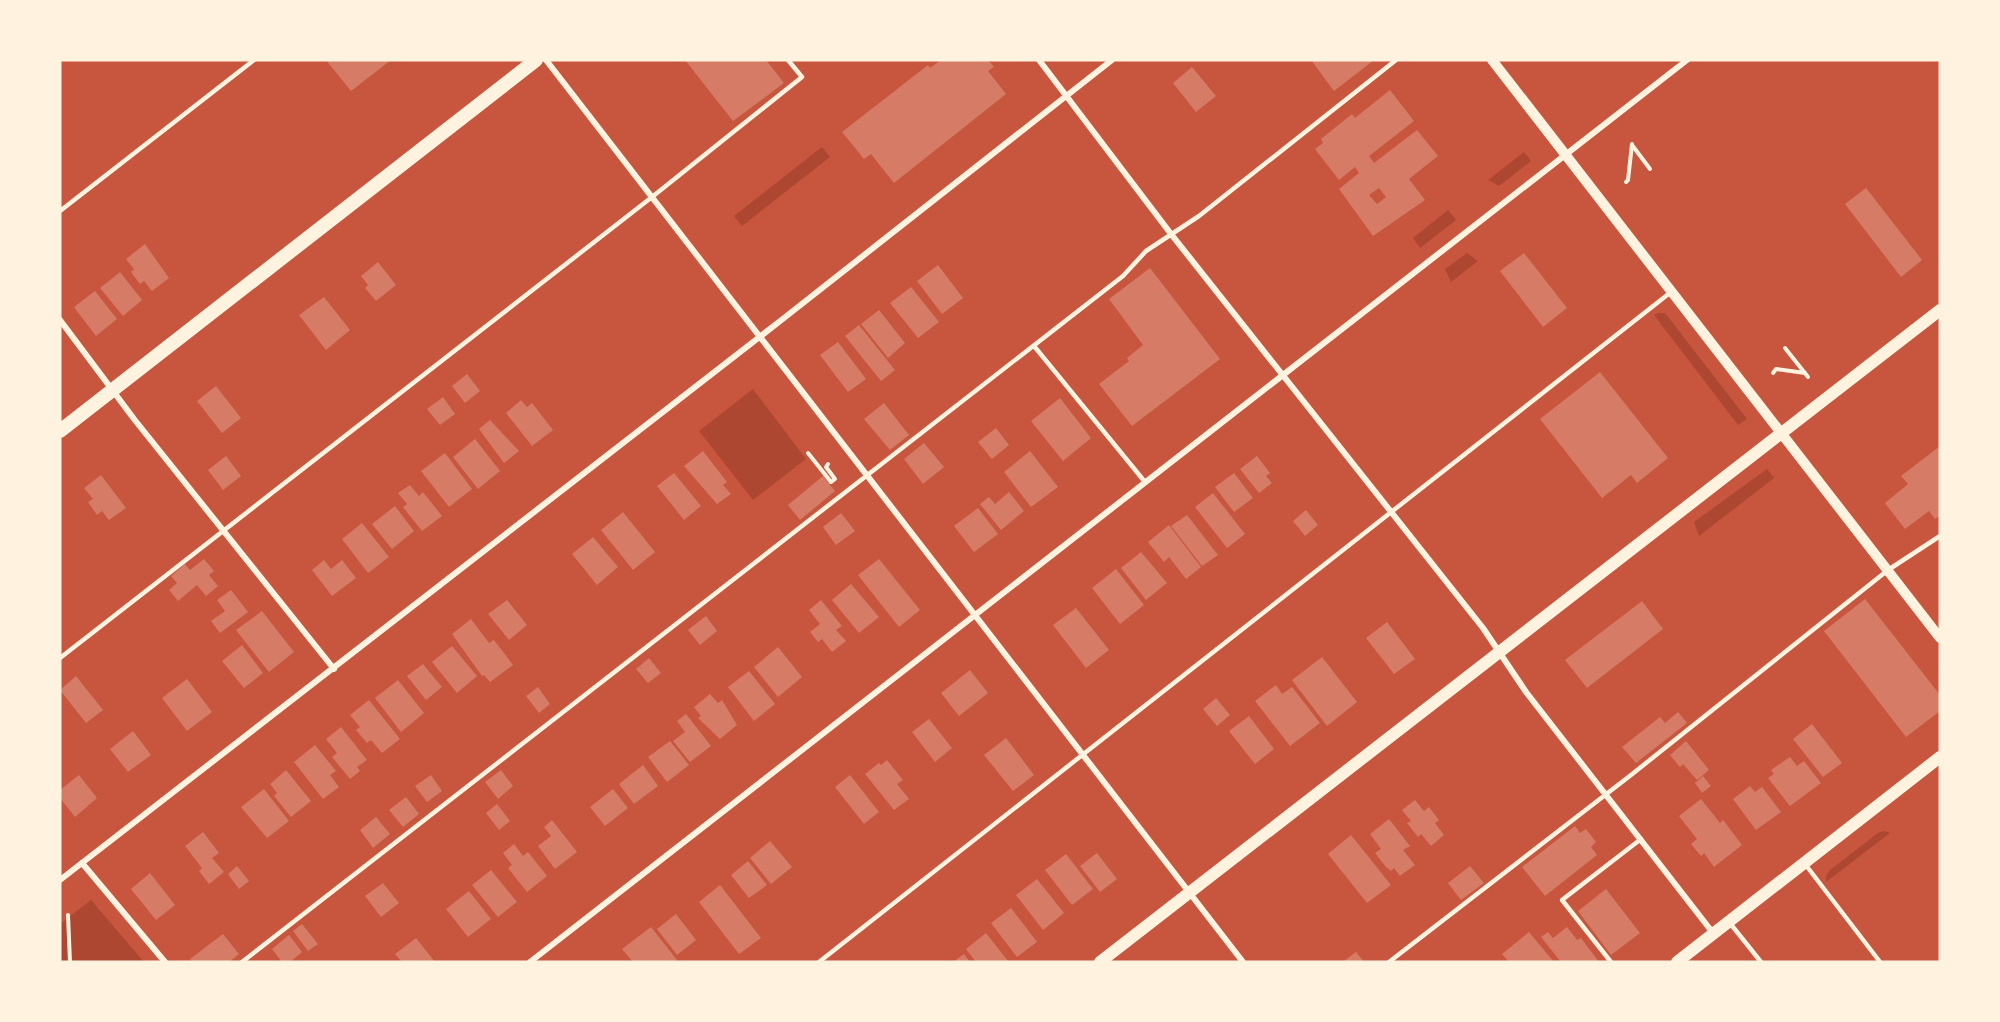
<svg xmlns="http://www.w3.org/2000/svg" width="2000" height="1022" viewBox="0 0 2000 1022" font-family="Quicksand,sans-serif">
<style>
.green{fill:#ae4732}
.building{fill:#d67c66;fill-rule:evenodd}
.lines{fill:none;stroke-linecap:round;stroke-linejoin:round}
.path{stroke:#fff3e0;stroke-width:4}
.service{stroke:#fff3e0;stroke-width:4.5}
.minor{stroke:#fff3e0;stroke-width:6}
.tertiary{stroke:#fff3e0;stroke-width:10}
.secondary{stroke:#fff3e0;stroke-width:12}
.primary{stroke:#fff3e0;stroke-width:14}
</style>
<rect width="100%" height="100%" fill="#c8553d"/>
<g class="green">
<path d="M822,147l8,10 -88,69 -8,-10z"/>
<path d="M1524,152l7,9 -32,25 -11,-6z"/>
<path d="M1448,210l8,10 -36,28 -7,-10z"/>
<path d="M1467,253l11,8 -27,21 -6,-13z"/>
<path d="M1658,313h7l82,106 -9,6 -84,-110z"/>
<path d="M753,389l53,70 -53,41 -54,-69z"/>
<path d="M1767,469l7,9 -75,58 -5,-14z"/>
<path d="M1884,831l6,2 -64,49v-6l4,-6 48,-37z"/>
<path d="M91,900l53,62h-84v-38z"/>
</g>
<g class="building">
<path d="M326,60h65l-40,31z"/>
<path d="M685,60h81l18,23 -51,38z"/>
<path d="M941,60h47l6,7 -6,4 18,23 -112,89 -23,-29 -7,5 -22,-27 86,-67 2,3z"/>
<path d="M1311,60h63l-40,31z"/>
<path d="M1192,67l24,29 -20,16 -23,-29z"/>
<path d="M1390,90l24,31 -45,35 5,7 43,-33 21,26 -29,23 16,21 -52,36 -34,-47 20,-16 -4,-6 -16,13 -24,-31 8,-6 -2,-4 31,-25 3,4zM1379,188l7,9 -9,7 -8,-9z"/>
<path d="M1866,188l56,72 -21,17 -56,-73z"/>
<path d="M145,244l24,34 -17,13 -8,-10 -4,3 -9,-12 3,-3 -8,-10z"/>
<path d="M1524,253l43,55 -24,19 -43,-56z"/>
<path d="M378,262l18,23 -20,16 -11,-13 3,-3 -7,-9z"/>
<path d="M938,265l25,33 -21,16 -25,-33z"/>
<path d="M1150,268l70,91 -88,67 -33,-42 30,-23 -2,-3 16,-13 -34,-46z"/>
<path d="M120,272l22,28 -19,16 -23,-28z"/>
<path d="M911,287l28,35 -21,16 -28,-35z"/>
<path d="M95,291l22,28 -21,17 -22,-29z"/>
<path d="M324,297l26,33 -24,20 -27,-35z"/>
<path d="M879,310l26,33 -17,15 -27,-34z"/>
<path d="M859,325l36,45 -14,11 -36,-45z"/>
<path d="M838,342l28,37 -18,13 -28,-37z"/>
<path d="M1600,372l68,86 -31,25 -6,-8 -29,23 -62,-79z"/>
<path d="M467,374l13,17 -15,12 -13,-17z"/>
<path d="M216,386l25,32 -19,15 -25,-32z"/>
<path d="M443,397l12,17 -15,11 -13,-16z"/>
<path d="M1060,398l31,40 -28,23 -32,-40z"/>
<path d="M521,400l6,7 5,-4 21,27 -21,16 -26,-33z"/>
<path d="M884,403l25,32 -19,15 -26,-31z"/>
<path d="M490,420l29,31 -15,12 -25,-34z"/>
<path d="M996,428l13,17 -17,14 -14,-17z"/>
<path d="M475,439l25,32 -22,18 -25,-32z"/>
<path d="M924,443l20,24 -21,17 -19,-25z"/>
<path d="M1940,446v70l-5,3 -6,-8 -24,18 -20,-26 23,-19 -7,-8z"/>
<path d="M703,451l24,31 -4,3 8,9 -14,10 -33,-38z"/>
<path d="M1030,451l28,36 -27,20 -27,-35z"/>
<path d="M445,453l27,36 -23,18 -28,-36z"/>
<path d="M226,456l15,20 -18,14 -15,-20z"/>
<path d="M1257,456l13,17 -4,3 6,7 -13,10 -19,-24z"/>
<path d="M674,473l27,33 -17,14 -27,-34z"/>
<path d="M1234,473l19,25 -19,14 -19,-25z"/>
<path d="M101,475l25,33 -17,12 -7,-9 -5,4 -9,-13 5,-3 -9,-11z"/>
<path d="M823,476l12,15 -35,29 -12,-15z"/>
<path d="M410,485l9,11 4,-4 19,24 -20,15 -19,-24 4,-3 -9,-11z"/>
<path d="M1009,492l15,19 -23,19 -21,-26 9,-7 6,7z"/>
<path d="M1213,493l32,41 -18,14 -32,-41z"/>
<path d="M395,506l19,25 -22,18 -20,-25z"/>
<path d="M978,508l20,26 -24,18 -20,-26z"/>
<path d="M1306,510l12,15 -13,11 -12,-15z"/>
<path d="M623,512l32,40 -22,18 -32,-40z"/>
<path d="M841,513l14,18 -19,14 -13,-18z"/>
<path d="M1187,515l31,40 -16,11 -31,-40z"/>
<path d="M362,523l27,34 -21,16 -26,-34z"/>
<path d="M1169,525l32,42 -15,12 -17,-22 -5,5 -16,-20z"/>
<path d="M593,537l25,30 -21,18 -25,-31z"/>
<path d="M1141,552l26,31 -21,17 -25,-32z"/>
<path d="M204,559l10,12 -5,4 9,11 -12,10 -9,-11 -19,16 -9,-11 8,-7 -6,-7 14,-12 5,6z"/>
<path d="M879,559l41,51 -21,17 -41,-52z"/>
<path d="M324,560l7,9 11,-9 14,18 -24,18 -20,-26z"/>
<path d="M1116,569l28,36 -24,19 -28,-36z"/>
<path d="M851,584l28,33 -20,16 -27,-33z"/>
<path d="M231,590l17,22 -28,21 -9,-12 14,-10 -8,-11z"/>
<path d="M1865,599l75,96v16l-34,26 -82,-106z"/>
<path d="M507,600l20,25 -18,15 -21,-26z"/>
<path d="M821,600l21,26 -6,4 10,11 -14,11 -10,-13 -4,3 -8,-10 10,-8 -11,-14z"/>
<path d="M1642,601l21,28 -76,59 -22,-28z"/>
<path d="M1076,608l33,42 -23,18 -33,-43z"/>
<path d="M262,611l32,41 -25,20 -33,-42z"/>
<path d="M706,616l11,15 -17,14 -12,-15z"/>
<path d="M471,619l18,24 5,-3 19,25 -23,17 -6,-7 -2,1 -30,-42z"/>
<path d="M1387,622l28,37 -21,15 -28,-36z"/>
<path d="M242,645l21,28 -19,15 -22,-27z"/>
<path d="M452,646l25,30 -20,17 -25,-31z"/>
<path d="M778,647l24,30 -24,20 -24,-30z"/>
<path d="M1322,657l35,45 -30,24 -35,-46z"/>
<path d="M649,658l12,15 -13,10 -12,-14z"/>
<path d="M423,664l19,23 -16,13 -19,-24z"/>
<path d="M970,670l18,23 -29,23 -18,-23z"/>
<path d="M749,671l26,33 -21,17 -26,-34z"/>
<path d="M76,676l27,34 -17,13 -26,-33z"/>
<path d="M187,679l25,33 -25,19 -25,-33z"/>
<path d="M398,680l26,33 -23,19 -26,-34z"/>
<path d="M1276,685l6,9 10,-7 28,36 -30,23 -35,-45z"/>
<path d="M538,687l12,17 -11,9 -13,-17z"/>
<path d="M710,694l8,9 4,-3 15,25 -17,14 -22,-21 3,-2 -7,-9z"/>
<path d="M1216,698l14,17 -13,11 -14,-17z"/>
<path d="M369,700l31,39 -18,14 -11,-13 -4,3 -11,-13 4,-3 -10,-12z"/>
<path d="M1678,712l9,11 -51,40 -14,-16 38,-30 5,6z"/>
<path d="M686,714l25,32 -21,16 -17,-21 12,-9 -8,-11z"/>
<path d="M1249,716l25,33 -19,15 -26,-33z"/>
<path d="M929,719l23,29 -17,14 -23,-30z"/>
<path d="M1812,724l30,39 -19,14 -30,-38z"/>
<path d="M341,727l26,33 -10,7 3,4 -10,8 -18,-22 5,-4 -11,-14z"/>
<path d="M133,731l18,24 -23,17 -18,-23z"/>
<path d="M1006,738l28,37 -21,16 -29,-36z"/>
<path d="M670,741l19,24 -22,17 -19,-25z"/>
<path d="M1686,741l23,29 -12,10 -14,-16 -3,3 -10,-12z"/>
<path d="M315,745l21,26 -6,4 9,12 -16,12 -29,-37z"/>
<path d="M1790,757l7,9 7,-5 17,22 -31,23 -22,-28 6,-4 -3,-4z"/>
<path d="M887,760l16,20 -6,4 12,15 -15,11 -29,-36 14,-11 2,2z"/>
<path d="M643,765l15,21 -24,18 -15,-20z"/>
<path d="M286,770l25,31 -20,16 -17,-21 3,-3 -7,-9z"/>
<path d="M501,770l12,16 -15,13 -13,-17z"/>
<path d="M79,775l18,23 -22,19 -15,-19v-8z"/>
<path d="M431,775l11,16 -15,11 -12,-16z"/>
<path d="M850,775l29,37 -15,12 -29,-37z"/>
<path d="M1703,776l8,10 -9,7 -7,-10z"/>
<path d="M1750,786l5,6 7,-5 19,25 -25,18 -23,-31z"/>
<path d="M264,789l25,32 -22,17 -26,-31z"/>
<path d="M613,789l15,19 -23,18 -15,-19z"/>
<path d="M406,797l13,17 -16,13 -14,-17z"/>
<path d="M1701,799l19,24 3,-3 19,25 -28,22 -10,-14 -3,3 -10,-12 6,-5 -18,-23z"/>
<path d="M1415,800l9,11 5,-4 10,13 -4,3 9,12 -13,11 -10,-12 -3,3 -11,-14 4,-2 -9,-11z"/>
<path d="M497,804l13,17 -11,9 -13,-17z"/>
<path d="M376,817l14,17 -17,14 -13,-18z"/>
<path d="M1389,819l21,27 -7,4 12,15 -15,11 -6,-8 -3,3 -5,-4 -11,-14 6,-4 -11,-15z"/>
<path d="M552,820l25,32 -22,17 -17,-23 13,-10 -7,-9z"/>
<path d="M1575,826l5,7 6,-4 10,13 -5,5 6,8 -52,41 -23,-29z"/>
<path d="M203,832l16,21 -7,5 12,14 -15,12 -10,-13 3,-3 -17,-22z"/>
<path d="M1351,835l40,50 -24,18 -39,-49z"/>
<path d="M770,841l22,26 -21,17 -21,-26z"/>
<path d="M514,844l9,12 5,-4 19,24 -20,16 -19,-24 4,-3 -9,-12z"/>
<path d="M1097,853l20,26 -17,13 -20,-26z"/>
<path d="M1066,854l27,35 -21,16 -27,-35z"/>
<path d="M748,861l19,24 -18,13 -18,-23z"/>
<path d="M237,866l12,15 -10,8 -11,-15z"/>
<path d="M1470,866l14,17 -23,17 -13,-17z"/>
<path d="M491,870l26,32 -19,15 -26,-32z"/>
<path d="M150,873l25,32 -19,15 -25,-31z"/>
<path d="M1037,879l27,34 -21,17 -27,-35z"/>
<path d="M383,883l16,20 -18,14 -16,-21z"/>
<path d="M720,885l41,53 -22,16 -40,-52z"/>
<path d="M1606,889l34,44 -29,22 -33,-44z"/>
<path d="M469,891l22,28 -23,18 -22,-28z"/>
<path d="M1011,908l26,34 -20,15 -26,-34z"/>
<path d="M676,914l20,26 -19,15 -20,-26z"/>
<path d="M302,924l16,20 -10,7 -15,-20z"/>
<path d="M651,927l26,33 -3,2h-41l-11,-13z"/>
<path d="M1567,927l10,13 4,-2 18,24h-38l-20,-25 7,-5 5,6z"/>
<path d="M1529,932l25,30h-45l-7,-8z"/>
<path d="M986,933l22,28 -1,1h-31l-10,-13z"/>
<path d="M223,934l16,20 -10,8h-37l-2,-3z"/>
<path d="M289,935l13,17 -12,10h-8l-10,-13z"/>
<path d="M416,938l19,24h-33l-7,-8z"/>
<path d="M1356,952l8,10h-21z"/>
<path d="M964,954l6,8h-17z"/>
</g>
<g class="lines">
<g class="path">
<path d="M1632,145l18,24"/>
<path d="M1626,182l2,-2 4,-36"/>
<path d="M1785,348l23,29"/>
<path d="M1773,373l3,-4 29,4"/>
<path d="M808,453l23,29"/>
<path d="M828,464l-2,3 9,12 -4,3"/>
<path d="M68,915l2,47"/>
</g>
<g class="service">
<path d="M60,211l194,-151"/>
<path d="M1034,346l111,136"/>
<path d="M60,658l592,-461 150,-120 -14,-17"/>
<path d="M1805,864l75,98"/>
<path d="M1729,922l32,40"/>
<path d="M242,962l881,-686 23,-25 53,-35 197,-156"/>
<path d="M819,962l852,-670"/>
<path d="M1389,962l242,-187 257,-205 52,-34"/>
<path d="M1611,962l-49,-62 79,-61"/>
</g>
<g class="minor">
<path d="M546,60l697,902"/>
<path d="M1039,60l132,174 312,394 43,64 187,241"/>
<path d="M60,320l74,99 200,250"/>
<path d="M82,863l83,99"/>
<path d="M60,880l724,-562 328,-258"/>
<path d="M530,962l1157,-902"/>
</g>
<path class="tertiary" d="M1492,60l448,578"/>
<g class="secondary">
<path d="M1100,962l840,-652"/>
<path d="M1677,962l263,-205"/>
</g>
<path class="primary" d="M60,431l476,-371"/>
</g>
<rect width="2000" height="1022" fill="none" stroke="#fff3e0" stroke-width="123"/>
</svg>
